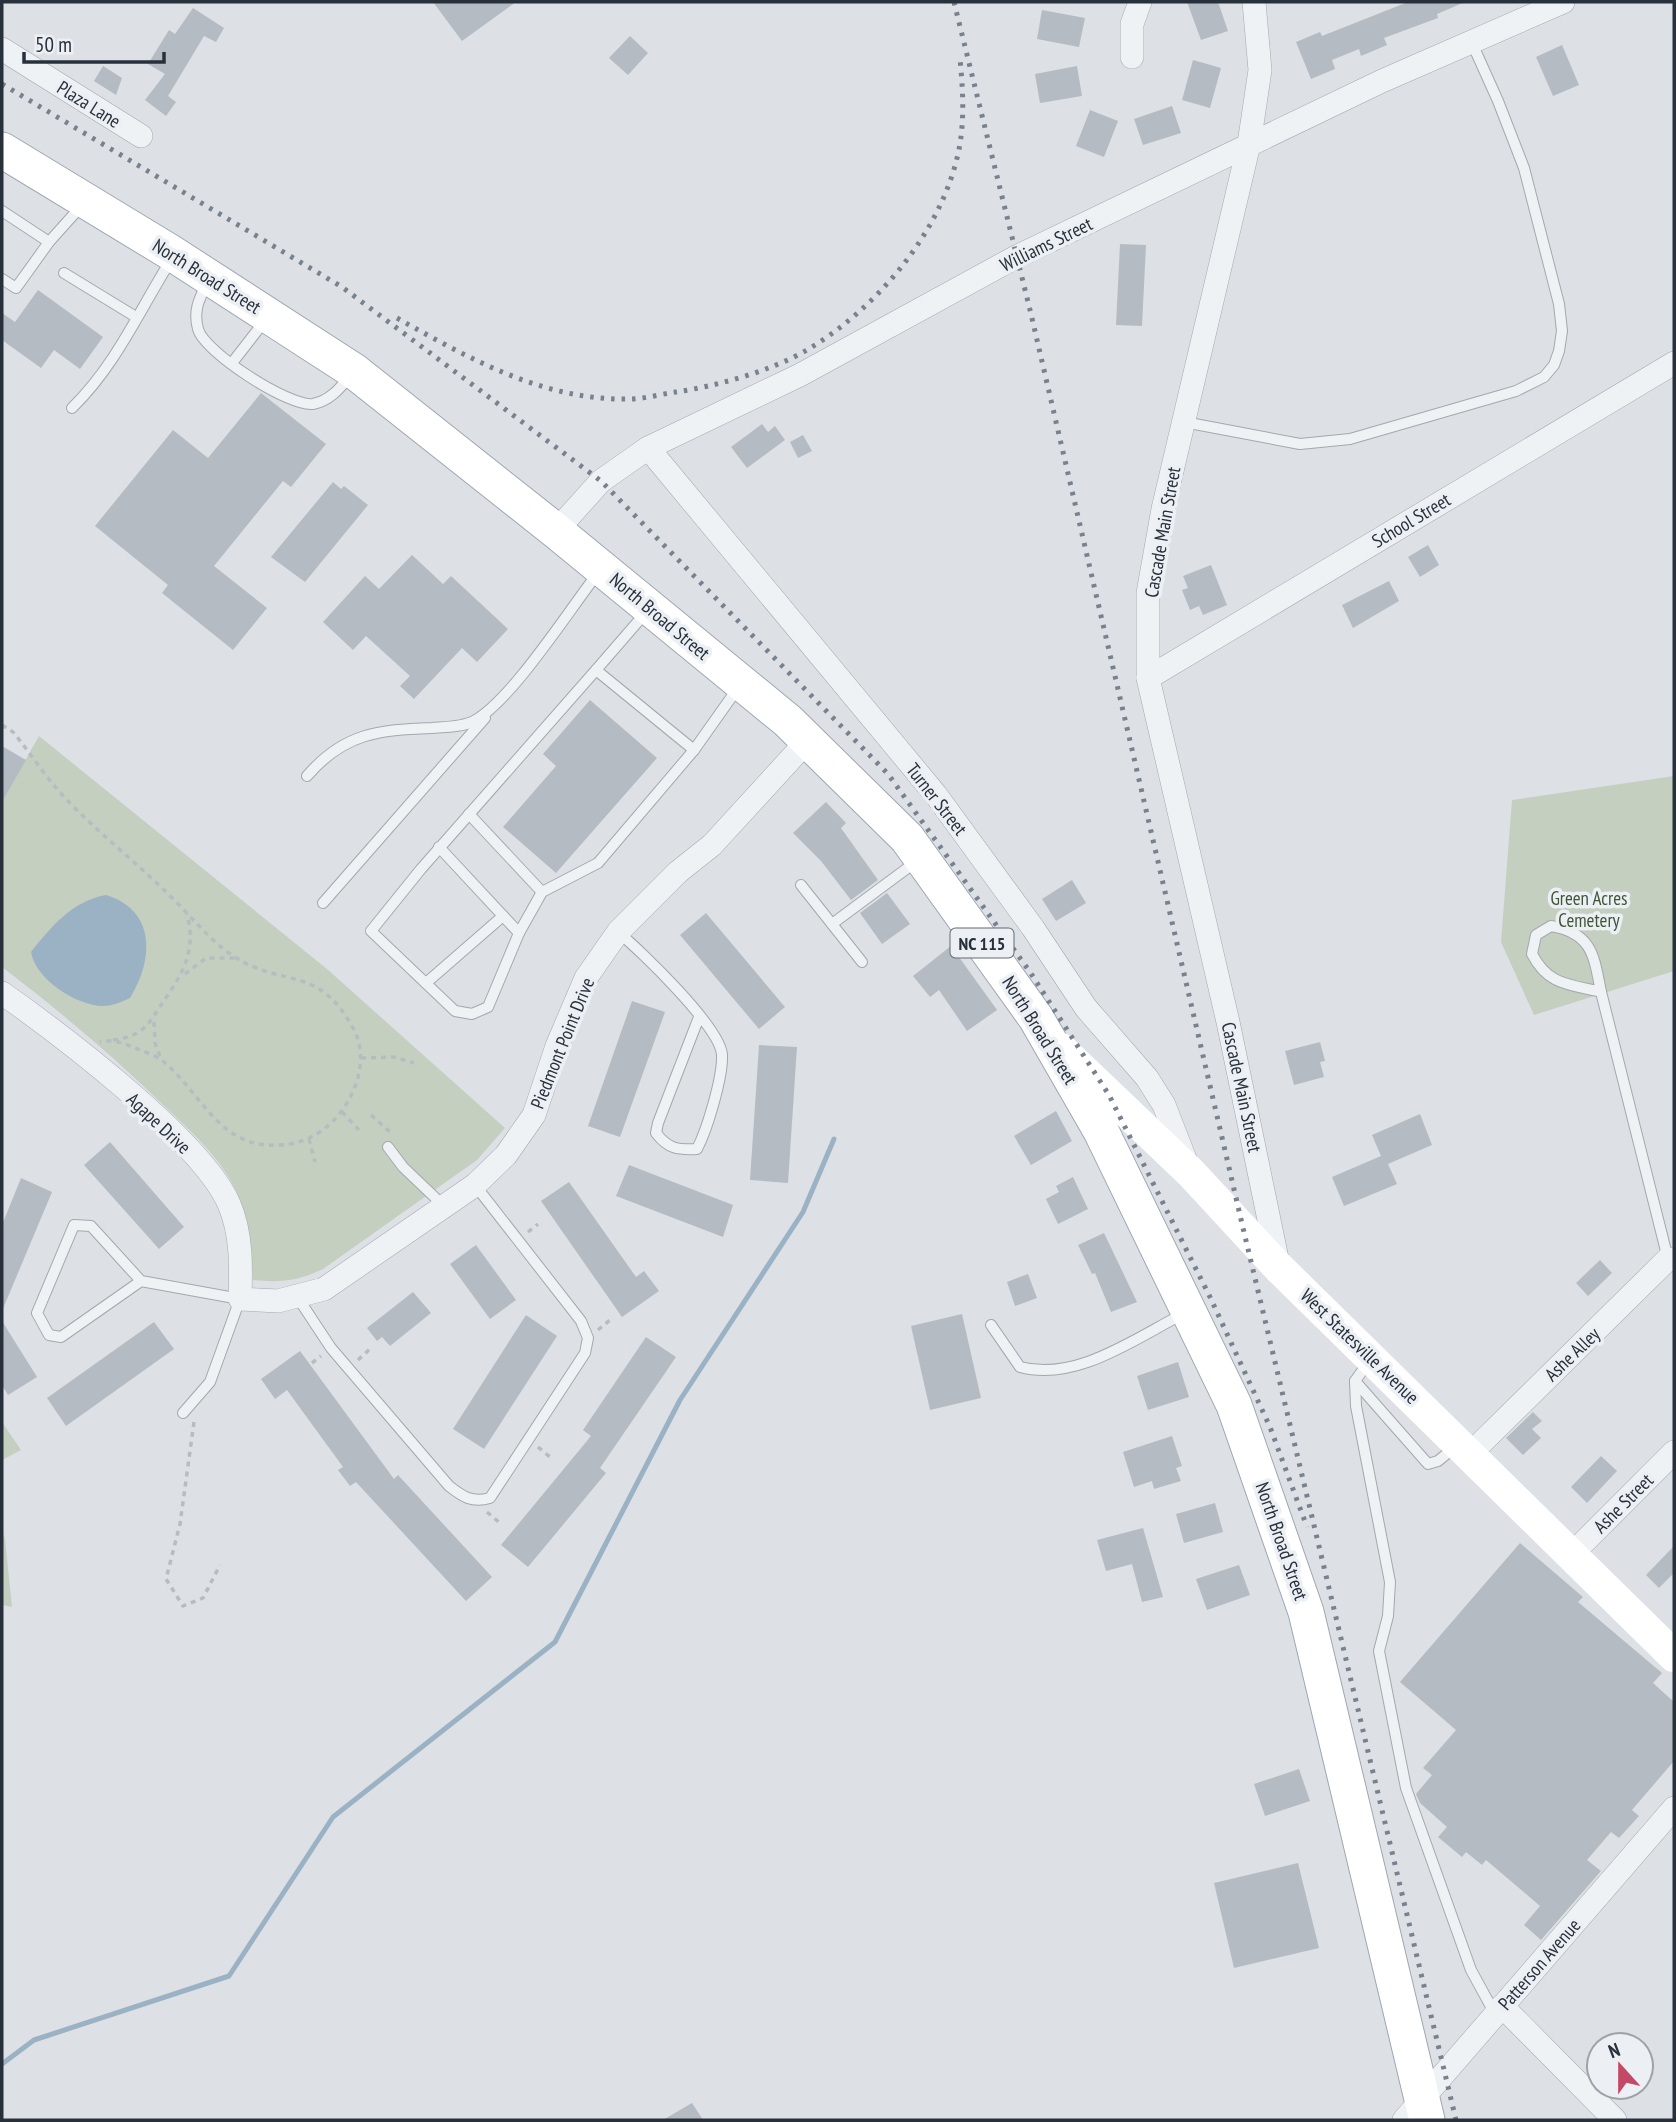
<svg xmlns="http://www.w3.org/2000/svg" width="1676" height="2122" viewBox="0 0 1676 2122" font-family="'PT Sans Narrow',sans-serif">
<style>
.green{fill:#c4cfbf}
.water{fill:#9ab2c4}
.lines{fill:none;stroke-linecap:round;stroke-linejoin:round}
.stream{stroke:#9ab2c4;stroke-width:5}
.building{fill:#b5bbc2}
.lane-casing{stroke:#a3a8af;stroke-width:12}
.street-casing{stroke:#a3a8af;stroke-width:24}
.primary-casing{stroke:#9da7b1;stroke-width:37}
.path{stroke:#b7bcc0;stroke-width:3.5;stroke-dasharray:5 5;stroke-linecap:butt}
.lane{stroke:#eff2f4;stroke-width:10}
.street{stroke:#eff2f4;stroke-width:23}
.secondary{stroke:#fff;stroke-width:32}
.primary{stroke:#fff;stroke-width:35}
.rail{stroke:#78828e;stroke-width:5;stroke-dasharray:3.5 7;stroke-linecap:butt}
.labels{text-anchor:middle;dominant-baseline:central;stroke-width:7;stroke-linejoin:round;paint-order:stroke}
.shield{fill:#ecf0f4;stroke:#636a72;stroke-width:2}
.shield-label{font-size:18px;font-weight:bold;fill:#28303b}
.street-label{font-size:19px;fill:#28303b;stroke:#ecf0f4}
.park-label{font-size:19px;fill:#3f5636;stroke:#ecf0f4}
</style>
<rect width="100%" height="100%" fill="#dde1e6"/>
<g class="green">
<path d="M39,736l288,233 178,159 -28,32 -154,109c-25,12 -43,14 -70,11 -1,-23 -2,-46 -9,-69 -14,-47 -53,-79 -87,-112 -50,-48 -100,-90 -155,-132v-166z"/>
<path d="M1674,776v195l-140,44 -33,-73 11,-142z"/>
<path d="M2,1422l19,28 -19,10z"/>
<path d="M2,1530l3,9 7,68 -10,-2z"/>
</g>
<path class="water" d="M106,895c50,15 48,65 24,103 -9,4 -17,8 -27,8 -26,0 -68,-27 -72,-54 20,-25 41,-51 75,-57z"/>
<g class="lines">
<path class="stream" d="M2,2064l32,-24 195,-64 104,-159 222,-175 125,-242 123,-188 31,-73"/>
</g>
<g class="building">
<path d="M433,2h83l-54,39z"/>
<path d="M1187,2h31l10,29 -27,9z"/>
<path d="M1408,2h57l-28,12 1,4 -54,20 3,7 -26,11 -2,-7 -27,11 3,9 -24,10 -15,-37 24,-10 2,4z"/>
<path d="M193,8l31,20 -8,14 -12,-6 -36,60 8,6 -10,14 -21,-16 20,-26 -17,-10 21,-34 6,4z"/>
<path d="M1042,10l43,8 -6,29 -42,-8z"/>
<path d="M630,36l18,17 -20,22 -19,-17z"/>
<path d="M1562,45l17,40 -26,11 -17,-39z"/>
<path d="M1193,60l28,8 -11,40 -28,-8z"/>
<path d="M103,66l19,12 -6,17 -22,-14z"/>
<path d="M1077,66l5,30 -42,7 -5,-29z"/>
<path d="M1172,106l9,27 -38,12 -9,-26z"/>
<path d="M1090,110l28,11 -14,36 -28,-11z"/>
<path d="M1120,244l26,1 -4,81 -26,-1z"/>
<path d="M38,290l65,47 -23,32 -26,-19 -13,18 -39,-28v-27l13,9z"/>
<path d="M261,393l65,51 -35,43 -8,-6 -69,85 53,42 -34,42 -71,-57 6,-8 -73,-59 78,-96 35,28z"/>
<path d="M762,424l6,8 7,-6 10,14 -38,28 -16,-21z"/>
<path d="M803,435l9,16 -14,7 -8,-16z"/>
<path d="M333,482l8,7 3,-3 24,19 -63,77 -34,-25z"/>
<path d="M1428,545l11,20 -19,12 -12,-20z"/>
<path d="M412,555l31,29 8,-8 57,53 -31,33 -15,-14 -48,51 -14,-13 10,-10 -44,-40 -13,14 -30,-28 42,-46 14,13z"/>
<path d="M1211,565l16,40 -24,10 -4,-9 -9,4 -8,-20 6,-2 -5,-12z"/>
<path d="M1389,581l10,20 -46,27 -11,-23z"/>
<path d="M590,700l67,58 -101,115 -53,-46 53,-61 -13,-12z"/>
<path d="M2,746l24,14 -24,42z"/>
<path d="M826,802l20,21 -5,5 37,52 -27,20 -30,-39 -28,-28z"/>
<path d="M1072,880l14,23 -30,18 -14,-22z"/>
<path d="M887,893l23,31 -28,20 -22,-31z"/>
<path d="M706,913l79,94 -26,22 -79,-94z"/>
<path d="M951,946l46,64 -30,21 -28,-41 -9,7 -17,-21z"/>
<path d="M632,1001l33,11 -45,125 -32,-11z"/>
<path d="M1320,1042l5,19 -5,1 4,15 -30,8 -9,-34z"/>
<path d="M759,1045l38,2 -9,136 -38,-3z"/>
<path d="M1056,1111l16,30 -41,24 -17,-29z"/>
<path d="M1420,1114l12,31 -44,19 9,20 -53,22 -12,-29 49,-21 -9,-21z"/>
<path d="M110,1142l74,85 -25,22 -75,-84z"/>
<path d="M629,1165l104,40 -10,32 -107,-41z"/>
<path d="M1073,1177l15,32 -30,15 -12,-25 13,-7 -3,-6z"/>
<path d="M21,1178l31,14 -50,119v-86z"/>
<path d="M569,1182l67,95 8,-6 15,20 -37,26 -81,-116z"/>
<path d="M1104,1233l33,69 -26,10 -16,-39 -3,1 -14,-29z"/>
<path d="M476,1245l40,55 -26,19 -40,-55z"/>
<path d="M1600,1260l12,13 -24,23 -12,-13z"/>
<path d="M1028,1274l9,24 -22,8 -8,-24z"/>
<path d="M413,1292l18,21 -41,33 -8,-9 -5,4 -10,-13z"/>
<path d="M962,1314l19,84 -51,12 -19,-84z"/>
<path d="M526,1315l31,21 -73,113 -31,-20z"/>
<path d="M2,1321l35,56 -29,18 -6,-10z"/>
<path d="M154,1322l20,27 -108,77 -19,-28z"/>
<path d="M646,1337l30,20 -76,111 6,5 -78,94 -27,-22 90,-109 -8,-6z"/>
<path d="M300,1351l94,128 4,-4 94,102 -26,24 -110,-119 -6,4 -12,-16 5,-3 -56,-77 -12,9 -14,-20z"/>
<path d="M1178,1362l11,35 -41,13 -11,-34z"/>
<path d="M1533,1412l9,9 -10,8 9,9 -18,17 -17,-17z"/>
<path d="M1172,1436l10,30 -6,2 5,13 -27,8 -2,-8 -18,6 -11,-35z"/>
<path d="M1601,1456l16,15 -30,32 -16,-16z"/>
<path d="M1215,1503l8,29 -39,11 -8,-29z"/>
<path d="M1143,1528l20,69 -21,5 -10,-38 -26,7 -9,-31z"/>
<path d="M1520,1543l63,54 -5,5 84,71 -9,10 21,19v59l-42,49 7,6 -20,22 -8,-6 -24,28 14,11 -60,69 -17,-15 16,-19 -54,-46 -4,5 -16,-13 -4,5 -24,-20 9,-10 -27,-24 -4,-9 16,-19 -9,-7 33,-38 -56,-48z"/>
<path d="M1674,1546v27l-15,15 -13,-13z"/>
<path d="M1239,1565l11,30 -43,15 -11,-31z"/>
<path d="M1299,1769l11,32 -45,15 -11,-32z"/>
<path d="M1298,1863l21,85 -85,20 -20,-85z"/>
<path d="M692,2103l11,17h-40z"/>
</g>
<g class="lines">
<defs>
<g id="lane">
<path d="M2,211l47,31 -33,46 -14,-9"/>
<path d="M49,242l35,-39"/>
<path d="M64,273l72,44"/>
<path d="M207,283c-8,16 -14,28 -9,46 6,23 91,78 115,75 17,-3 27,-16 38,-29"/>
<path d="M232,363l35,-45"/>
<path d="M72,408c44,-43 67,-97 99,-148"/>
<path d="M1184,422l116,22 50,-5 166,-48 28,-14 10,-12 5,-14 3,-20 -3,-27 -35,-136 -26,-67 -27,-60"/>
<path d="M648,610l-52,60 98,80"/>
<path d="M596,670l-175,199 -50,62 84,80 17,3 16,-7 31,-74 23,-41 56,-29 96,-113 46,-65"/>
<path d="M307,776c37,-43 71,-46 125,-48 13,-1 31,-1 42,-7 38,-21 95,-111 124,-148"/>
<path d="M469,814l73,78"/>
<path d="M439,847l80,86"/>
<path d="M801,885l61,77"/>
<path d="M323,903l162,-185"/>
<path d="M832,924l85,-63"/>
<path d="M1551,926c42,7 43,31 50,66 -33,-8 -53,-7 -69,-38l4,-19z"/>
<path d="M618,932c22,18 103,96 104,123 1,22 -15,75 -25,94 -19,1 -29,0 -41,-16l2,-10 41,-106"/>
<path d="M426,983l77,-67"/>
<path d="M1601,992l67,267"/>
<path d="M388,1147l15,20 43,41"/>
<path d="M141,1281l-50,-55 -17,-1 -37,88 12,22 12,2 80,-56 99,18 -30,83 -27,31"/>
<path d="M298,1298l33,50 118,138c14,11 23,17 41,12l95,-145 3,-15 -7,-17 -106,-136"/>
<path d="M991,1325l29,42c56,15 114,-28 163,-53"/>
<path d="M1370,1360l-15,21 1,25 34,176 -2,34 -9,35 27,137 65,182 24,44"/>
<path d="M1355,1381l73,83 10,-3 17,-14"/>
</g>
<g id="street">
<path d="M1254,2l6,68 -11,74 -86,365 -15,84v85l80,344 51,246"/>
<path d="M2,49l139,87"/>
<path d="M1132,57v-33l8,-22"/>
<path d="M648,448l288,347 97,133 53,80 61,70 17,27 23,59"/>
<path d="M556,531l45,-50 47,-33 152,-73 216,-118 366,-176 181,-79"/>
<path d="M1148,678l526,-315"/>
<path d="M2,993c58,41 200,148 227,211 13,30 12,63 11,95l38,2 46,-12 151,-104 31,-30 28,-40 23,-69 29,-68 32,-46 60,-60 34,-27 97,-106"/>
<path d="M1471,1453l197,-194 6,1"/>
<path d="M1571,1555l103,-103"/>
<path d="M1502,2006l113,114"/>
<path d="M1404,2120l270,-312"/>
</g>
<path id="primary" d="M2,150l168,102 184,119 202,160 232,190 119,117 129,180 65,113 133,274 72,207 121,508"/>
</defs>
<use href="#lane" class="lane-casing"/>
<use href="#street" class="street-casing"/>
<use href="#primary" class="primary-casing"/>
<g class="path">
<path d="M2,725l11,7c19,23 35,49 56,70 32,33 69,62 101,94 23,21 38,44 65,61 48,31 83,7 118,71 21,37 -5,90 -40,108 -10,6 -24,9 -35,9 -58,4 -76,-51 -114,-83 -8,-7 -20,-10 -29,-14 -11,-5 -23,-9 -35,-6"/>
<path d="M185,974l21,-16h29"/>
<path d="M154,1022l1,21 6,16"/>
<path d="M113,1040c33,-5 35,-16 52,-41 20,-28 31,-51 22,-85"/>
<path d="M361,1058l33,-1 20,6"/>
<path d="M342,1112l17,18"/>
<path d="M371,1115l19,17"/>
<path d="M309,1139l6,23"/>
<path d="M528,1232l10,-8"/>
<path d="M598,1330l13,-11"/>
<path d="M358,1360l13,-12"/>
<path d="M312,1363l9,-7"/>
<path d="M194,1422l-14,102 -14,55 17,27 20,-8 17,-33"/>
<path d="M538,1447l12,10"/>
<path d="M487,1512l14,12"/>
</g>
<use href="#lane" class="lane"/>
<use href="#street" class="street"/>
<path class="secondary" d="M1061,1049l130,124 88,95 395,388"/>
<use href="#primary" class="primary"/>
<g class="rail">
<path d="M954,2l77,312 212,914 213,892"/>
<path d="M2,84l340,203 259,194 287,293 142,198 79,123 101,202 60,130 37,100"/>
<path d="M397,318c71,40 147,83 232,81 15,0 32,-5 47,-7 41,-6 95,-21 131,-42 69,-41 133,-116 151,-196 7,-31 5,-64 2,-95"/>
</g>
</g>
<g class="labels">
<rect class="shield" x="950.5" y="928.5" width="63" height="29" rx="5"/>
<g class="shield-label">
<text x="982" y="943">NC 115</text>
</g>
<g class="street-label">
<text transform="translate(89 104) rotate(32)">Plaza Lane</text>
<text transform="translate(1046 244) rotate(-26)">Williams Street</text>
<text transform="translate(207 276) rotate(32)">North Broad Street</text>
<text transform="translate(1411 520) rotate(-31)">School Street</text>
<text transform="translate(1162 532) rotate(-80)">Cascade Main Street</text>
<text transform="translate(660 616) rotate(40)">North Broad Street</text>
<text transform="translate(937 799) rotate(52)">Turner Street</text>
<text transform="translate(1040 1030) rotate(58)">North Broad Street</text>
<text transform="translate(562 1043) rotate(-68)">Piedmont Point Drive</text>
<text transform="translate(1242 1087) rotate(78)">Cascade Main Street</text>
<text transform="translate(159 1123) rotate(43)">Agape Drive</text>
<text transform="translate(1360 1346) rotate(44)">West Statesville Avenue</text>
<text transform="translate(1572 1354) rotate(-44)">Ashe Alley</text>
<text transform="translate(1623 1503) rotate(-45)">Ashe Street</text>
<text transform="translate(1282 1541) rotate(71)">North Broad Street</text>
<text transform="translate(1539 1964) rotate(-49)">Patterson Avenue</text>
</g>
<g class="park-label">
<text x="1589" y="898">Green Acres<tspan x="1589" dy="22">Cemetery</tspan></text>
</g>
</g>
<rect width="1676" height="2122" fill="none" stroke="#28303b" stroke-width="7"/>
<g transform="translate(1620 2066) rotate(339)"><circle r="33" fill="#ecf0f4" stroke="#9ea3aa" stroke-width="2"/>
<path d="M0-5L12 26L0 18L-12 26Z" fill="#c44966"/>
<text y="-10" font-size="19" font-weight="bold" text-anchor="middle" fill="#28303b">N</text>
</g>
<path d="M24 52v10h140v-10" fill="none" stroke="#28303b" stroke-width="3.5"/>
<text x="35" y="52" font-size="21" fill="#28303b" stroke="#ecf0f4" stroke-width="5" paint-order="stroke">50 m</text>
</svg>
